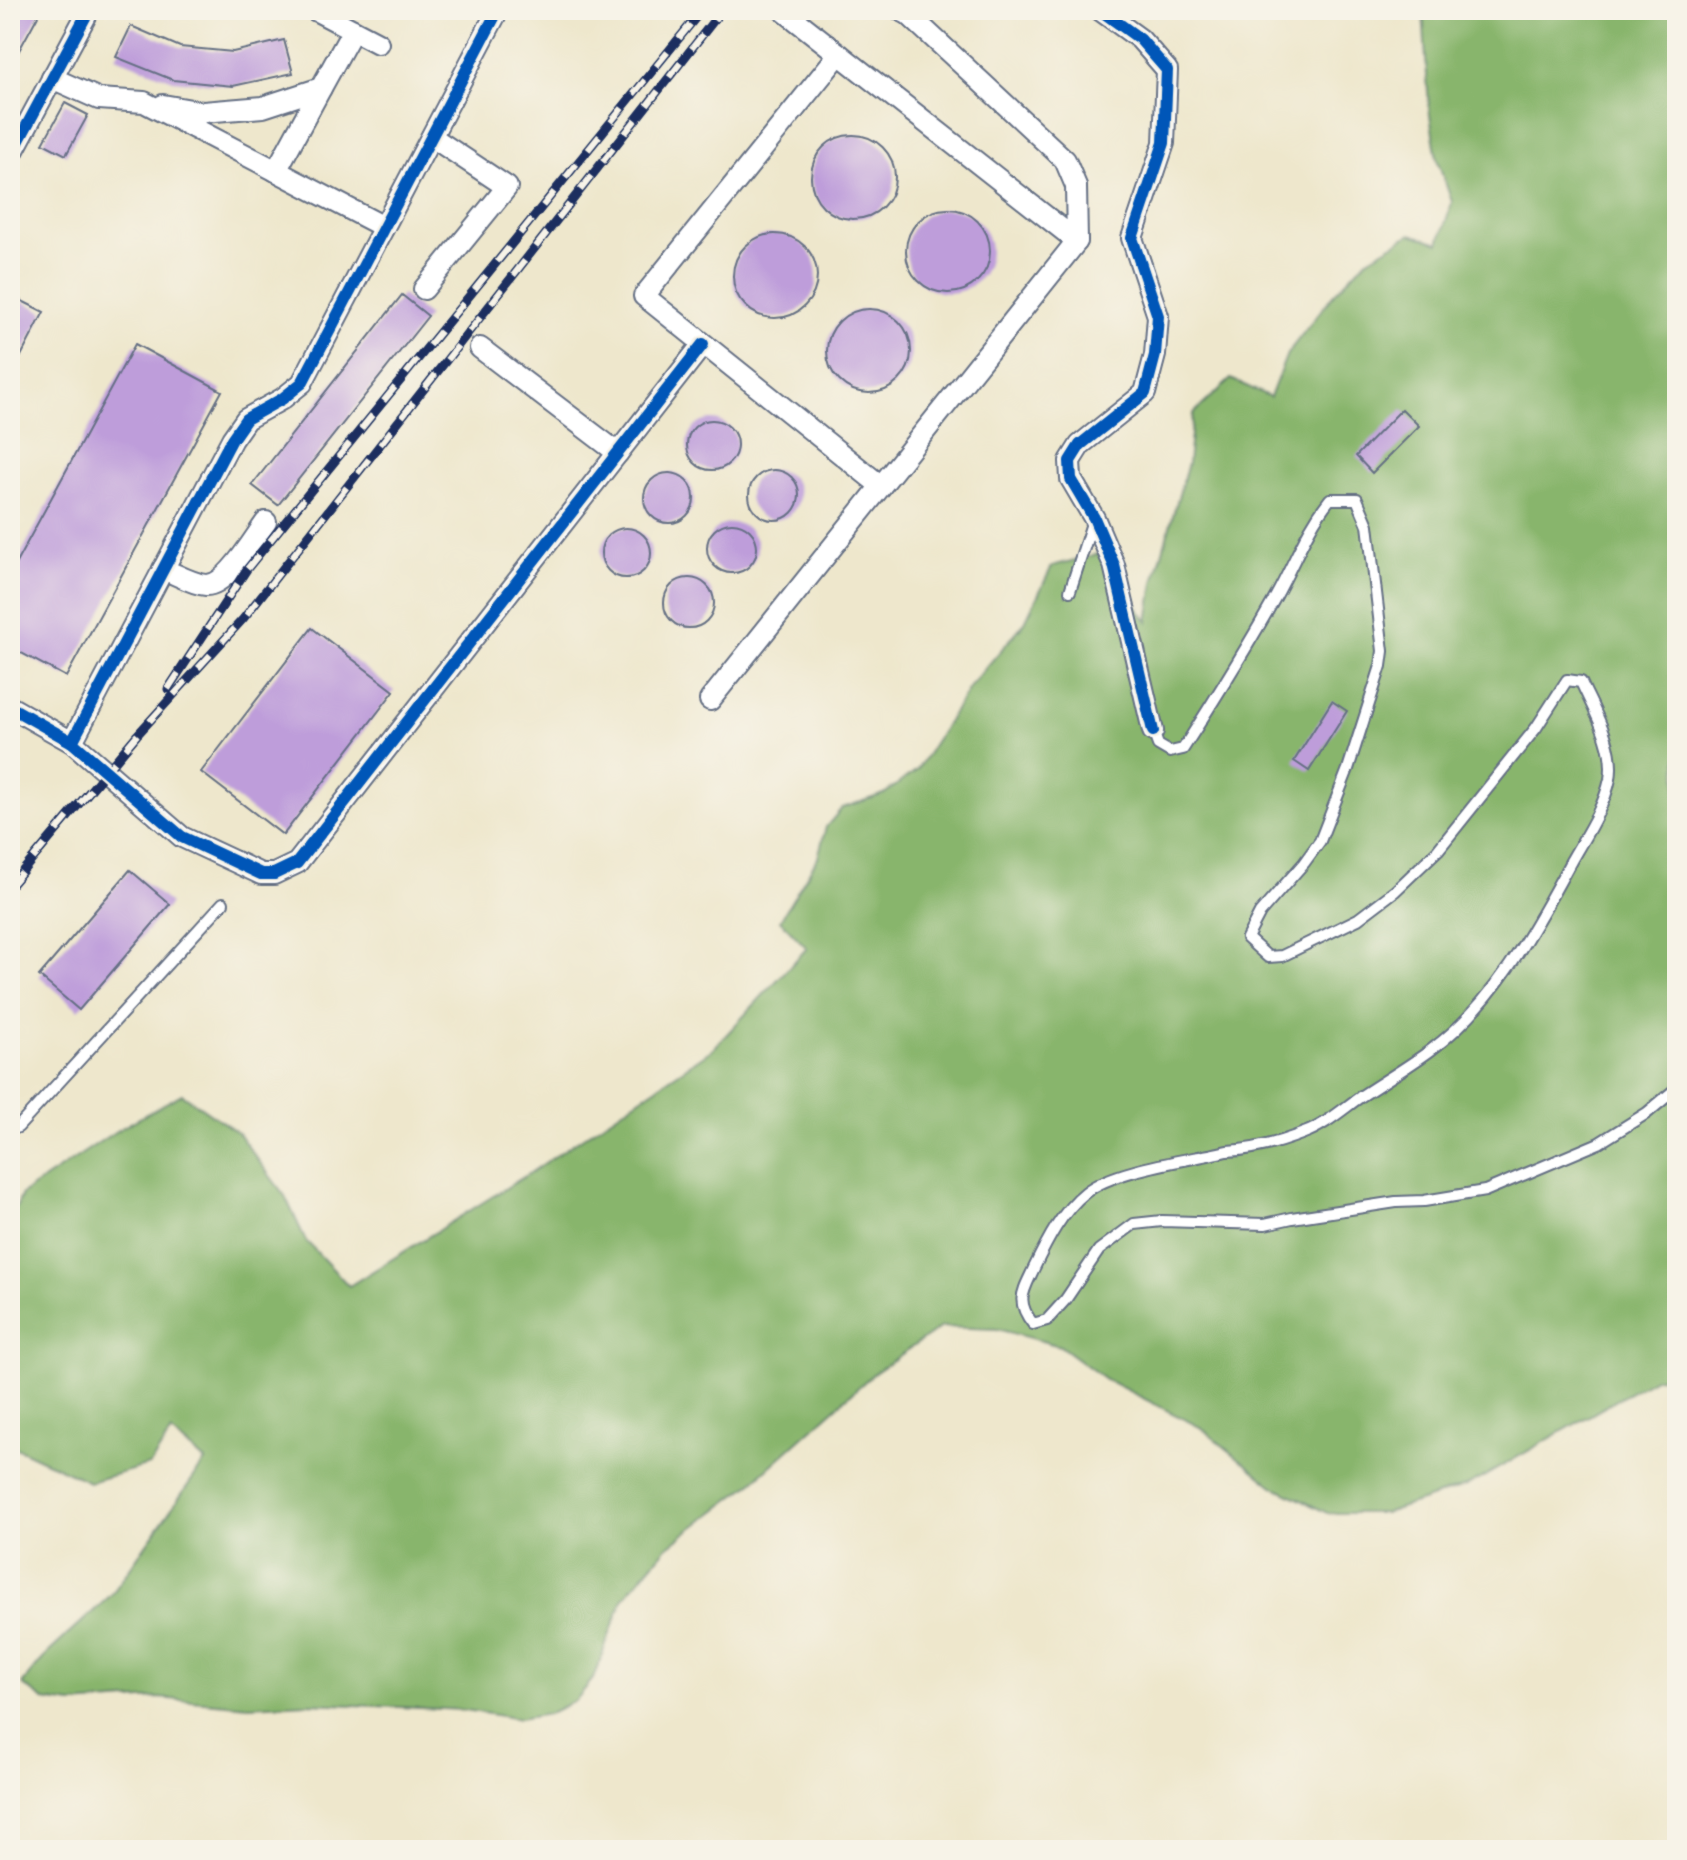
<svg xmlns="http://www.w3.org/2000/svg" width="1687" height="1860" viewBox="0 0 1687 1860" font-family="'Indie Flower',sans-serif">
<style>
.forest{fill:#88b56c;stroke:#527265;stroke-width:2}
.building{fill:#be9dda}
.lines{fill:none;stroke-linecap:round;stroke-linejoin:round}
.lane-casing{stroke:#656f84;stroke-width:14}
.street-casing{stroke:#656f84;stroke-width:24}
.lane{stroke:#fff;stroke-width:10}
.street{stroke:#fff;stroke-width:20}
.rail-casing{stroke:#1b2f5e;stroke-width:9}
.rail{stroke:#f7f3e8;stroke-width:6;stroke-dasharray:18;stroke-linecap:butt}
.cycleway-casing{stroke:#f7f3e8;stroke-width:17}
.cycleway{stroke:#0057b8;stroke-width:12}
</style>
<rect width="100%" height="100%" fill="#f7f3e8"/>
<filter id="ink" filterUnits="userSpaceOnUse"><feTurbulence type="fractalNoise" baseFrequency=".0125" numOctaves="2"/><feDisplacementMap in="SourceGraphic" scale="16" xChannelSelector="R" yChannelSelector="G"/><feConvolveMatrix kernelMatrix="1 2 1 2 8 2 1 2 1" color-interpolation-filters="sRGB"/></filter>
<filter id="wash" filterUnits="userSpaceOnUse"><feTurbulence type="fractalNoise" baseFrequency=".006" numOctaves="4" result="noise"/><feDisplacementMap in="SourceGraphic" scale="32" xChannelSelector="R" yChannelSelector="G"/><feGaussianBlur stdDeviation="1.8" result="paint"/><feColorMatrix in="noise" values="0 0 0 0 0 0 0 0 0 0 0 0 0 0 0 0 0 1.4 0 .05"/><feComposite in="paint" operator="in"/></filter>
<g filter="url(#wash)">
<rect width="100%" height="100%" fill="#eee7cc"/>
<path class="forest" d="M1423,10h254v1364l-22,4 -186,107 -84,28h-58l-54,-27 -73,-59 -95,-48 -45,-33 -63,-17 -56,-2 -68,47 -126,113 -80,60 -44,52 -30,80 -17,21 -28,14 -29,5 -54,-9 -156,-7 -60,3 -91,-8 -86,6 -28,-4 -22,-16 25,-30 64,-59 94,-134 -34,-29 -21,33 -61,17 -79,-37v-223l12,-28 94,-63 66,-37 55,38 48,64 21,45 43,45 181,-113 183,-124 94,-101 -27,-28 38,-63 8,-30 16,-19 42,-14 33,-24 54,-85 54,-63 27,-56 46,-12 50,68 6,-40 34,-119 5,-49 38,-35 39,18 17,-43 46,-59 33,-35 45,-26 28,9 13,-41 -15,-43 -8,-50z"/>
<g id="blocks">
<g class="building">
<path d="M10,10h31l-31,57z"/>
<path d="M131,26l49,21 53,5 51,-12 9,33 -60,13 -60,-6 -57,-23z"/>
<path d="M65,103l23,12 -22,40 -23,-12z"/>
<circle cx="853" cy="177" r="42"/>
<circle cx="948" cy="251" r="42"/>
<circle cx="775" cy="276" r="42"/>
<path d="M402,295l26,21 -150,189 -26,-20z"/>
<path d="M16,298l28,14 -34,65v-67z"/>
<circle cx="869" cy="351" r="42"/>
<path d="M135,344l87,47 -156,286 -56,-30v-73z"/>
<path d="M1402,409l17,17 -47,47 -16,-17z"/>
<circle cx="712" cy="445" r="25"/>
<circle cx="774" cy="495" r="25"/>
<circle cx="669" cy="498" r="25"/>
<circle cx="732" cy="548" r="25"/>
<circle cx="626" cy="553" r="25"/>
<circle cx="689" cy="603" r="25"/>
<path d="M312,628l82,63 -111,144 -82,-63z"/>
<path d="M1332,701l15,10 -38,60 -15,-10z"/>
<path d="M130,870l40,34 -91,106 -40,-34z"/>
</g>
</g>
</g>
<g filter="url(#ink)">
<use href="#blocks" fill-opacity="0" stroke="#656f84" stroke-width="2"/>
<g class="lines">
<defs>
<g id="lane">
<path d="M1070,591l23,-71"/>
<path d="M1153,731l5,14 12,7 13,-3c32,-50 64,-101 93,-153 19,-34 30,-67 54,-97h27l11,26 15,126 -2,15 -33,103 -28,72 -16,22 -44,50 -13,25 21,19 14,-1 76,-37 37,-28 43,-41 98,-122 31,-48 14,2c13,29 35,64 29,97 -6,29 -25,57 -39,82 -37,68 -76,142 -140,189 -23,17 -47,31 -71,47 -17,12 -36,29 -56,36 -23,9 -52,17 -77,18 -37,9 -112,18 -141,41 -24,19 -39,49 -52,76 -11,24 -19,33 -1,56l14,-4 19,-21 33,-49 35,-26 28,-3 103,3 27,-6 104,-16 28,-1 61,-10 114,-48 48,-30 30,-25"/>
<path d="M10,1130l8,-3 205,-224"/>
</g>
<g id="street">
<path d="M315,10l63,33"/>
<path d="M783,10l294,231 -1,-55 -11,-26 -157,-146 -8,-4"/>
<path d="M1100,10l40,29 27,31 -3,73 -32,95 26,78 -3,39 -10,38 -65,52 -10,16 1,18 23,39 20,47 39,166"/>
<path d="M839,54l-195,242 237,190"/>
<path d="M52,78l47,21 45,3 240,125"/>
<path d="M163,105l40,7 60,-5 58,-19 32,-58"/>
<path d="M10,157l79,-147"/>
<path d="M276,171l45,-83"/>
<path d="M424,289l83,-102 -75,-50"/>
<path d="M480,348l138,105"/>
<path d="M163,569c13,5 29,15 43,16 21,1 48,-47 60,-63"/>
<path d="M710,700l367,-459"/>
<path d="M10,707l62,35 110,95 79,37h13l23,-11 406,-519"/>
<path d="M72,742l160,-303 14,-20 36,-20 20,-16 196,-373"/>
</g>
</defs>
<use href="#lane" class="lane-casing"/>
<use href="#street" class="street-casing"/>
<use href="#lane" class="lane"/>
<use href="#street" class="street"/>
<defs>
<g id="rail">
<path d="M168,689l79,-120 455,-559"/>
<path d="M10,886l127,-151 106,-116 479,-609"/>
</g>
</defs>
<use href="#rail" class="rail-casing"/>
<use href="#rail" class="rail"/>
<defs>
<g id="cycleway">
<path d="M1100,10l40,29 27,31 -3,73 -32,95 26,78 -3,39 -10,38 -65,52 -10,16 1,18 23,39 20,47 39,166"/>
<path d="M10,157l79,-147"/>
<path d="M10,707l62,35 110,95 79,37h13l23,-11 406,-519"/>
<path d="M72,742l160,-303 14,-20 36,-20 20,-16 196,-373"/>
</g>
</defs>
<use href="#cycleway" class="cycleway-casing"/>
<use href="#cycleway" class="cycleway"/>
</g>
</g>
<rect width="1687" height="1860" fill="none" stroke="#f7f3e8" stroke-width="40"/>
</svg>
